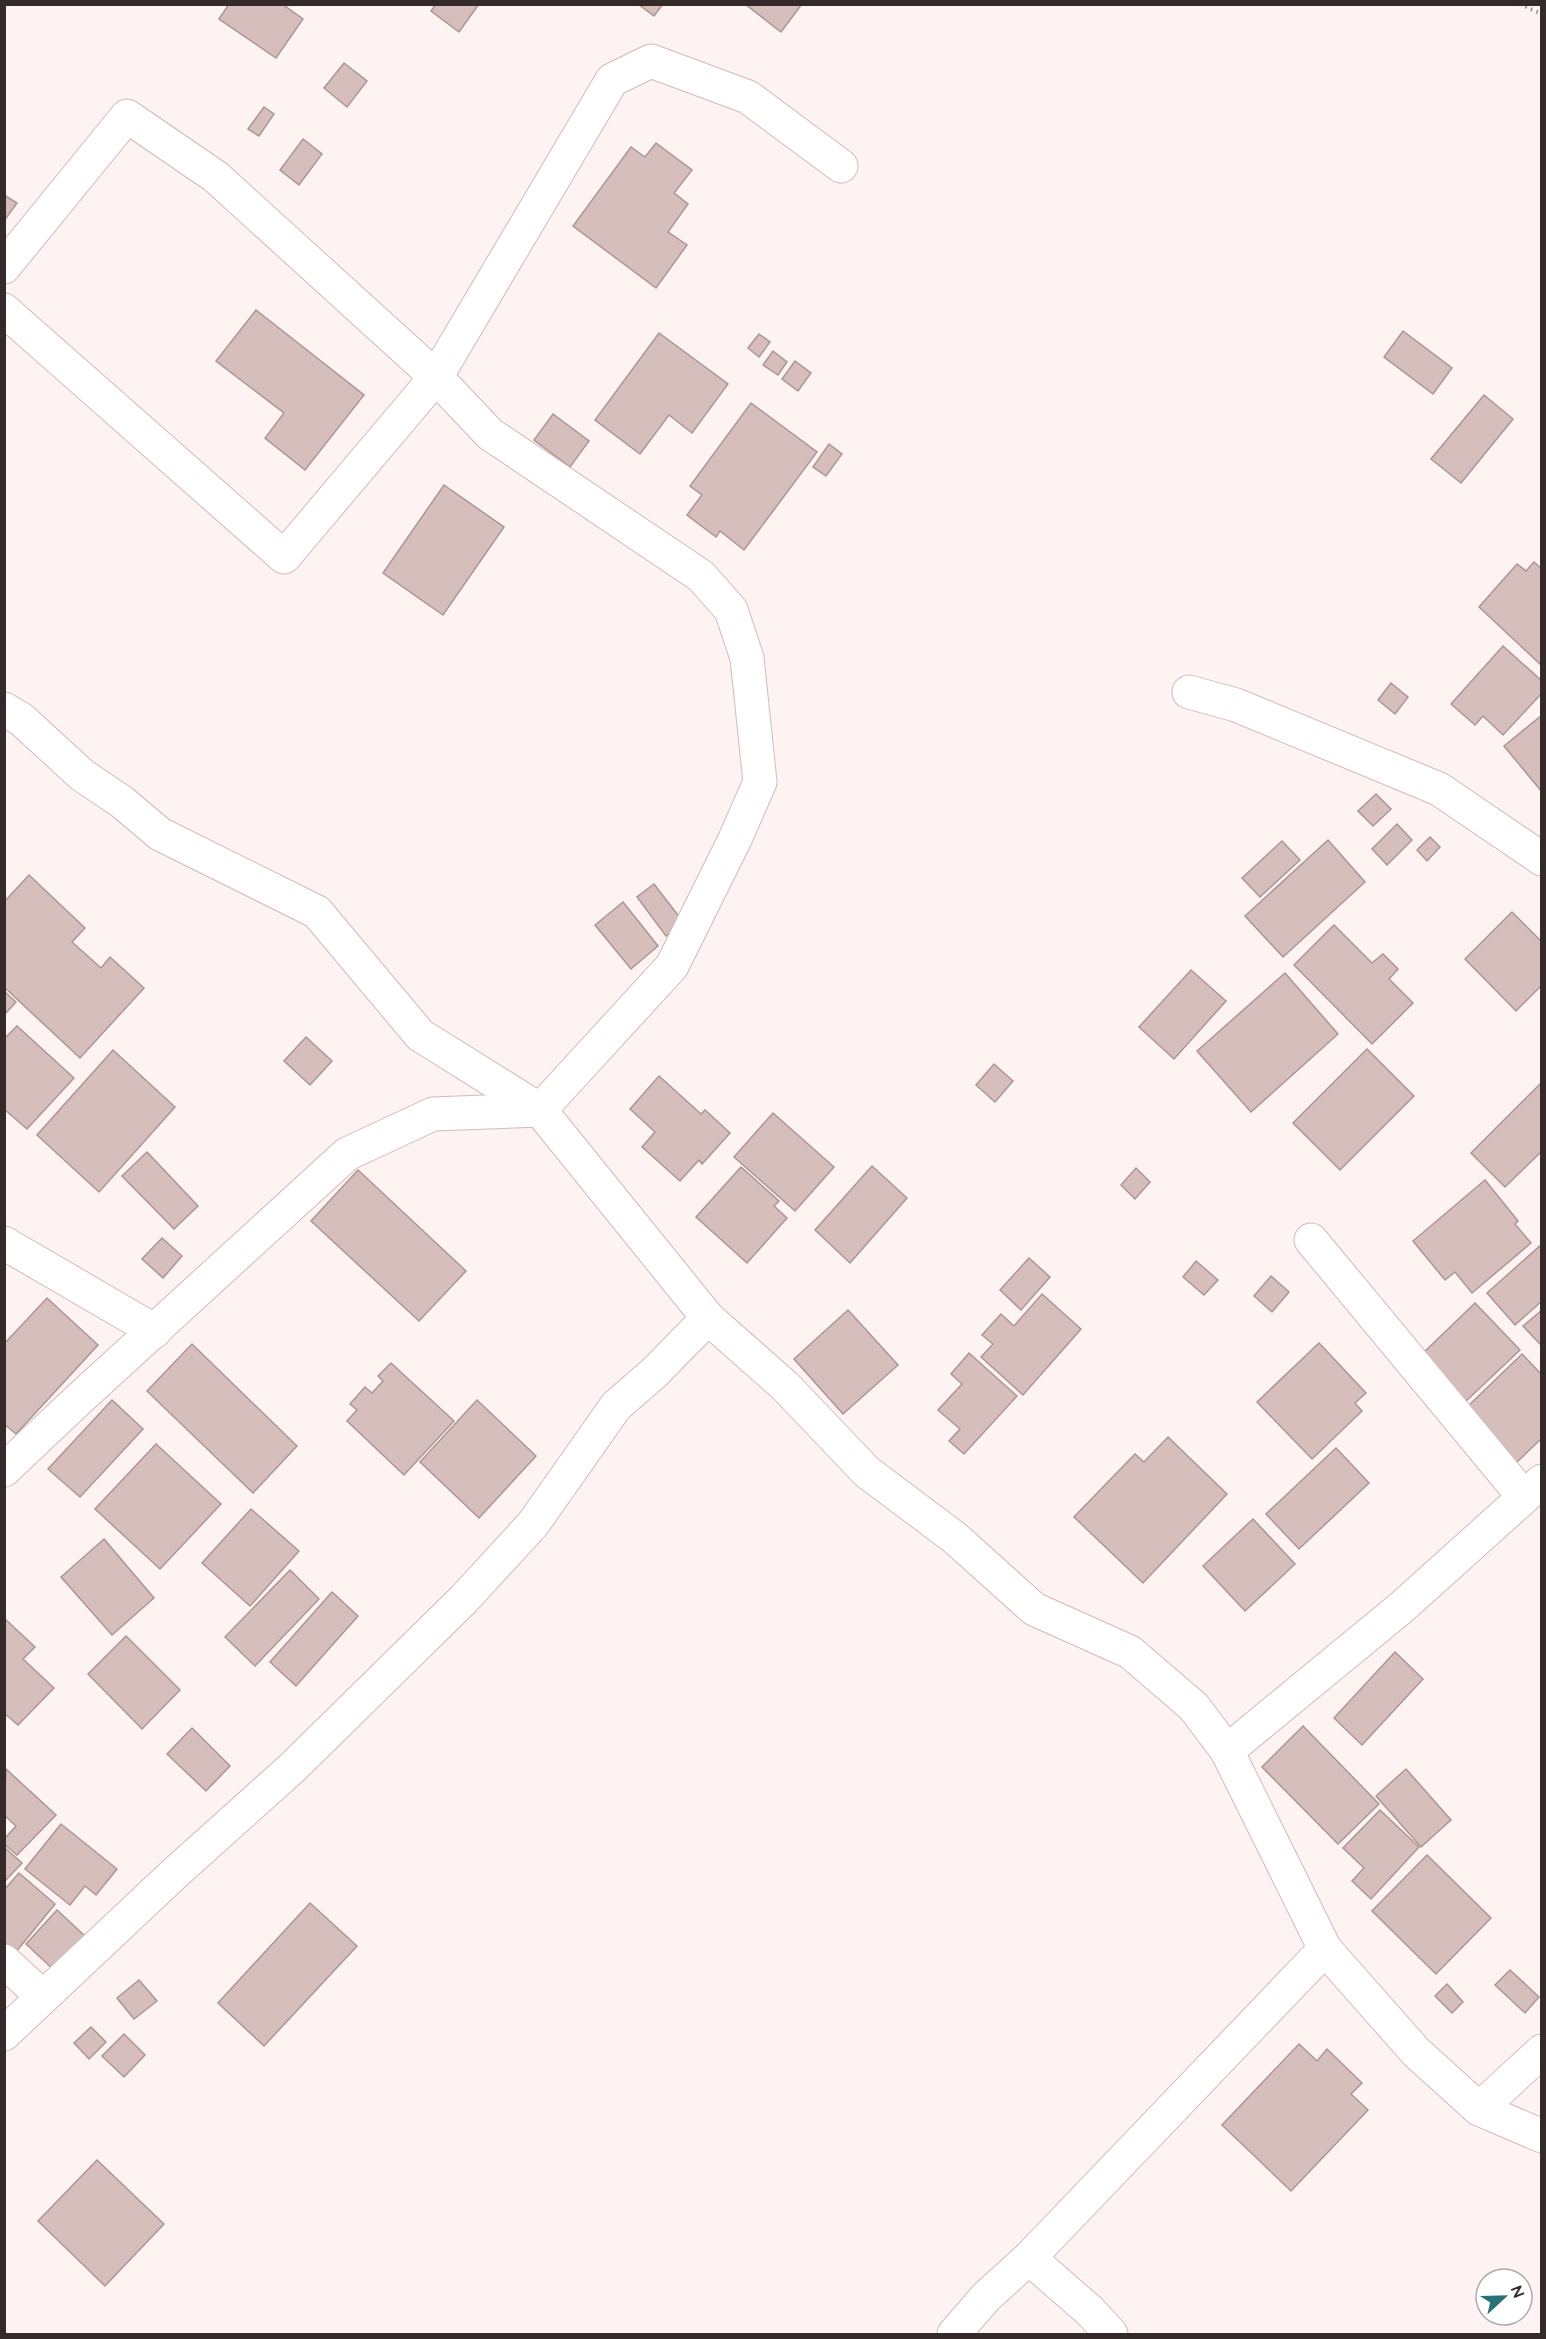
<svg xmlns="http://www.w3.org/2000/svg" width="1546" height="2339" viewBox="0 0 1546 2339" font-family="Quicksand,sans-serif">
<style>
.building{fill:#d6bebc;stroke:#ad9594;stroke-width:1.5}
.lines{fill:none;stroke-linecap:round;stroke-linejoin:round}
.street-casing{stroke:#d2bab8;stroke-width:35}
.path{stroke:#938988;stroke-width:4;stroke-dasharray:1.5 4.5;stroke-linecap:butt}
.street{stroke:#fff;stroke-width:33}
</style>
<rect width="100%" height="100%" fill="#fdf3f2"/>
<g class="building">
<path d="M229,4h53l21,15 -27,39 -57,-39z"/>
<path d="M436,4h43l-20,28 -28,-21z"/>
<path d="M638,4h25l-9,12z"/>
<path d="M745,4h57l-21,28z"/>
<path d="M344,63l23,18 -20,26 -23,-19z"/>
<path d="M264,107l10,7 -15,22 -11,-7z"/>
<path d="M303,139l19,15 -23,31 -19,-15z"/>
<path d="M656,143l36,27 -18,23 14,11 -20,28 19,13 -31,43 -83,-62 58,-79 14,10z"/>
<path d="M4,195l13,8 -13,18z"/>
<path d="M256,310l108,85 -59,75 -40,-32 19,-25 -68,-52z"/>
<path d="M1403,331l49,37 -19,26 -49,-37z"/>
<path d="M659,333l69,51 -36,49 -23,-18 -29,39 -45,-34z"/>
<path d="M759,334l11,8 -11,15 -11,-9z"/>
<path d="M773,351l14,11 -9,13 -15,-10z"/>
<path d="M795,361l16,12 -13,18 -16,-12z"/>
<path d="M1484,395l29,24 -52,64 -30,-24z"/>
<path d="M751,403l66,49 -73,98 -24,-19 -4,6 -29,-22 15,-20 -12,-9z"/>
<path d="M553,414l36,27 -19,26 -36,-27z"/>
<path d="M829,444l13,10 -16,22 -13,-9z"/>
<path d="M444,485l60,42 -61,88 -60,-42z"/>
<path d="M1534,562l8,7 -1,96 -62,-58 38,-43 9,7z"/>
<path d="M1503,646l39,35v12l-39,42 -20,-19 -8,9 -24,-21z"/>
<path d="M1391,683l17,14 -13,17 -17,-14z"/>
<path d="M1542,715v77l-38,-46z"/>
<path d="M1376,794l15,15 -18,17 -15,-15z"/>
<path d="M1397,824l15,16 -25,25 -15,-16z"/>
<path d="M1430,837l10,10 -13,14 -10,-11z"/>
<path d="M1328,840l37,42 -82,75 -38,-41z"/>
<path d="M1282,841l18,19 -40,37 -18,-19z"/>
<path d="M29,875l56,53 -13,14 29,26 9,-11 34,31 -64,70 -76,-71v-85z"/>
<path d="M654,884l30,39 -18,13 -29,-39z"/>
<path d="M623,902l35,44 -27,23 -36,-44z"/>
<path d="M1512,912l30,30v43l-26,26 -51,-52z"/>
<path d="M1334,925l38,38 11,-9 15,15 -9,10 24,24 -41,41 -78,-79z"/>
<path d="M1191,970l35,31 -52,58 -35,-32z"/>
<path d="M1285,973l53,61 -87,78 -54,-61z"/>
<path d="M4,991l12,11 -12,13z"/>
<path d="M17,1026l57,52 -47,51 -23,-20v-70z"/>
<path d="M306,1037l26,24 -22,24 -26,-24z"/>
<path d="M1367,1049l47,47 -74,74 -47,-47z"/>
<path d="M113,1050l62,57 -76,85 -62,-57z"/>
<path d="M994,1064l19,17 -18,21 -19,-17z"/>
<path d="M659,1076l42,38 4,-4 25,23 -28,31 -3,-4 -19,21 -38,-34 13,-15 -25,-23z"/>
<path d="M1542,1082v69l-37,36 -34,-34z"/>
<path d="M773,1113l61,54 -39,44 -61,-54z"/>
<path d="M147,1152l51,54 -24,23 -52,-53z"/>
<path d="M872,1166l35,32 -57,65 -35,-33z"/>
<path d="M741,1167l38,34 -5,5 13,12 -40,45 -51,-46z"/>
<path d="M1136,1168l14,14 -15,17 -14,-14z"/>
<path d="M358,1170l108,101 -47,50 -108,-100z"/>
<path d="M1485,1180l33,41 -3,3 16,19 -59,50 -17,-21 -10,8 -32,-39z"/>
<path d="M162,1238l20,18 -19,22 -21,-19z"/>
<path d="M1542,1244v57l-27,24 -28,-32z"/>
<path d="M1029,1258l21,19 -29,33 -21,-20z"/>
<path d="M1196,1261l22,19 -14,15 -21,-18z"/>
<path d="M1271,1276l18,16 -17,20 -18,-16z"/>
<path d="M1042,1294l39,35 -58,66 -42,-38 12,-13 -11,-9 19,-21 13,12z"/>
<path d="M47,1298l51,47 -82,89 -12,-10v-80z"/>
<path d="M1475,1303l45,47 -56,53 -44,-47z"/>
<path d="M848,1310l50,55 -55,49 -49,-55z"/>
<path d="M1542,1310v36l-19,-20z"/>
<path d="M1319,1343l47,50 -11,10 7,8 -50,48 -55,-57z"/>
<path d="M192,1344l105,102 -44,47 -106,-102z"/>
<path d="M969,1353l48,43 -53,58 -15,-13 11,-12 -22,-19 24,-26 -11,-10z"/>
<path d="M1522,1354l20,21v63l-26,25 -51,-54z"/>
<path d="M391,1363l63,58 -50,54 -57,-54 10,-11 -7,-6 15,-17 7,6 11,-12 -5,-5z"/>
<path d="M112,1400l31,29 -63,68 -32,-28z"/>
<path d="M477,1400l59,56 -57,62 -59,-56z"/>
<path d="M1168,1437l59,57 -84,89 -69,-66 61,-63 9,8z"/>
<path d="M156,1444l65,60 -61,65 -65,-60z"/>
<path d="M1336,1448l33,35 -70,66 -33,-35z"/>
<path d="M251,1509l48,42 -49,55 -48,-43z"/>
<path d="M1253,1519l42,45 -50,47 -42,-45z"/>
<path d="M104,1539l50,59 -42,37 -51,-58z"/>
<path d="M290,1570l29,29 -64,67 -30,-29z"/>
<path d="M332,1592l26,24 -62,70 -26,-24z"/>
<path d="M4,1618l31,29 -12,12 31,29 -36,37 -14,-12z"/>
<path d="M126,1636l54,54 -38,39 -54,-55z"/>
<path d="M1395,1652l28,27 -61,66 -28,-27z"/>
<path d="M1303,1726l76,78 -41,40 -76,-77z"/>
<path d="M192,1728l38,38 -24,25 -39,-37z"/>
<path d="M6,1769l50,46 -39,40 -13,-11v-5l12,-13 -12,-11z"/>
<path d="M1406,1769l45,51 -30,27 -45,-51z"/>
<path d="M1380,1810l39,37 -48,52 -19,-18 12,-13 -21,-20z"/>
<path d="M61,1824l56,45 -21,26 -11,-9 -15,19 -45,-36z"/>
<path d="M4,1847l18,16 -18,19z"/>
<path d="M1427,1855l64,63 -55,56 -64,-63z"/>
<path d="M19,1873l36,31 -39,48 -12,-10v-52z"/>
<path d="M310,1903l47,43 -93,100 -46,-43z"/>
<path d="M57,1910l29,27 -31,34 -29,-27z"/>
<path d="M1510,1970l29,27 -14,16 -30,-28z"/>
<path d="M139,1980l18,21 -23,18 -17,-21z"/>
<path d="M1447,1984l16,18 -11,11 -17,-17z"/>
<path d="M91,2027l15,15 -17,17 -15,-16z"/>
<path d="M124,2034l21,21 -21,22 -22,-21z"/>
<path d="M1299,2044l18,17 10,-12 35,34 -11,11 17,16 -77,81 -69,-66z"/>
<path d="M97,2160l67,64 -59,62 -67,-65z"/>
</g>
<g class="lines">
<defs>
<g id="street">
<path d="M4,267l123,-151 89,61 220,200 54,57 211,142 30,34 16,48 13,124 -25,57 -63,127 -132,144 -107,4 -86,40 -269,246 -74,70"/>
<path d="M4,310l280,247 152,-180 176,-297 39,-19 97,36 93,69"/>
<path d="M1189,692l47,13 203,84 103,70"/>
<path d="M4,709l17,10 61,56 40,27 38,32 157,78 103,123 120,75 168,208 77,68 82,86 88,66 79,71 96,43 64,55 33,44 98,198 91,103 63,57 63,27"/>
<path d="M1311,1240l213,257"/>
<path d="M4,1243l151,88"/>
<path d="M1227,1751l175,-144 140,-126"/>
<path d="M4,1961l39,36"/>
<path d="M4,2034l171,-161 117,-105 172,-169 69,-75 83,-118 38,-33 54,-55"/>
<path d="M1479,2109l63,-58"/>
<path d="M1029,2258l61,53 21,23"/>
<path d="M954,2334l32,-37 43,-39 296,-309"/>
</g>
</defs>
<use href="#street" class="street-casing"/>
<path class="path" d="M1520,4l22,10"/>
<use href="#street" class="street"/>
</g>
<rect width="1546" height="2339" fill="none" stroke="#342a2a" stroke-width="12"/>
<g transform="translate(1504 2297) rotate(68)"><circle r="28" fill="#ffffff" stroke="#aeaaaa" stroke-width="1.5"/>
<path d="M0-4.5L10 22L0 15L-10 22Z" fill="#287278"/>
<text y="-9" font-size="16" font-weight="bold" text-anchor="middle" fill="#342a2a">N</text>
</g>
</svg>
